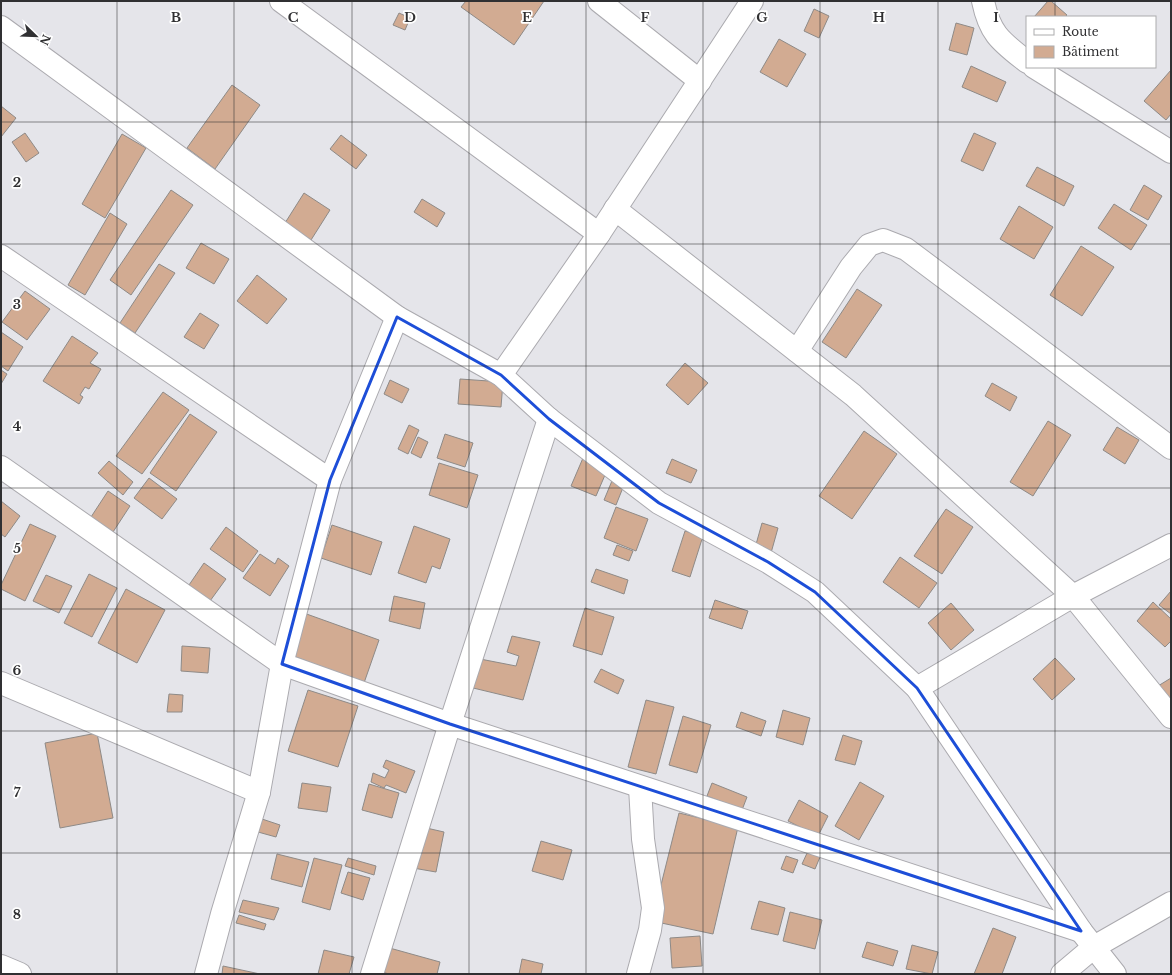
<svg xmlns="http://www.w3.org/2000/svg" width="1172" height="975" viewBox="0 0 1172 975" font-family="'Libre Baskerville',serif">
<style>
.building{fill:#d2ab92;stroke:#8e8a87}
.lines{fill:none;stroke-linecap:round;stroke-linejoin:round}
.minor-casing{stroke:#abaaaf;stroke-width:24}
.minor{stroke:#fff;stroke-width:22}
.marked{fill:none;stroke:#1d4ed8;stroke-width:3;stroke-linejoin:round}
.grid{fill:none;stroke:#303032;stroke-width:1;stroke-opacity:0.55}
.grid-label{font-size:13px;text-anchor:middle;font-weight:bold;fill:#303032;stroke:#fff;stroke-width:3.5;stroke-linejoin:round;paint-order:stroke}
</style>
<rect width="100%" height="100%" fill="#e5e5ea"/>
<g class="building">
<path d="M466,1h78l-30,44 -53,-38z"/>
<path d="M1048,1h3l16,14 -2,2h-31z"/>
<path d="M814,9l15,7 -10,22 -15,-7z"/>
<path d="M399,13l11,5 -5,12 -12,-5z"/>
<path d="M956,23l18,5 -7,27 -18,-5z"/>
<path d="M779,39l27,15 -19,33 -27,-15z"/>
<path d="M971,66l35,16 -9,20 -35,-15z"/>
<path d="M1171,70v44l-5,6 -22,-19z"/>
<path d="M232,85l28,20 -45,64 -28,-21z"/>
<path d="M1,106l15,12 -15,19z"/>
<path d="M25,133l14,20 -13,9 -14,-20z"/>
<path d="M974,133l22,10 -13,28 -22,-10z"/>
<path d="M122,134l24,14 -41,70 -23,-14z"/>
<path d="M341,135l26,20 -11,14 -26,-20z"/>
<path d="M1037,167l37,19 -10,20 -38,-20z"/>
<path d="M1144,185l18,11 -14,24 -18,-10z"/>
<path d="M171,190l22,15 -62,90 -21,-15z"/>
<path d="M304,193l26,17 -19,30 -26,-17z"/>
<path d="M422,199l23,14 -8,14 -23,-15z"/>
<path d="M1114,204l33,21 -16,25 -33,-22z"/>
<path d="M1019,206l34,21 -19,32 -34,-20z"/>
<path d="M110,213l17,11 -42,71 -17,-10z"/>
<path d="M201,243l28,16 -15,25 -28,-16z"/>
<path d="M1081,246l33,21 -32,49 -32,-21z"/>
<path d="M159,264l16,9 -40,60 -15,-10z"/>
<path d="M257,275l30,24 -20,25 -30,-23z"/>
<path d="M857,289l25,16 -36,53 -24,-16z"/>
<path d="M25,291l25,18 -23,31 -25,-18z"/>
<path d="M200,313l19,12 -15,24 -20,-12z"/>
<path d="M1,332l22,15 -15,24 -7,-5z"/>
<path d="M72,336l26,17 -8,10 11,6 -12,20 -4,-2 -5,8 3,2 -4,7 -36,-23z"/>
<path d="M685,363l23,20 -20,22 -22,-20z"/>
<path d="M1,370l6,4 -6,10z"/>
<path d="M460,379l43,3 -2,25 -43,-3z"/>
<path d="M390,380l19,9 -7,14 -18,-9z"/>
<path d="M992,383l25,14 -7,14 -25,-15z"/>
<path d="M163,392l26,18 -47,64 -26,-18z"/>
<path d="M190,414l27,18 -41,59 -26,-18z"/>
<path d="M1048,421l23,14 -38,61 -23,-14z"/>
<path d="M409,425l10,5 -11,24 -10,-5z"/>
<path d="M1117,427l22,13 -14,24 -22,-14z"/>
<path d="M864,431l33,23 -45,65 -33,-23z"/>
<path d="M445,434l28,9 -8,24 -28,-9z"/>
<path d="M418,437l10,5 -7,16 -10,-5z"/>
<path d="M583,458l25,10 -12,28 -25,-10z"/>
<path d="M672,459l25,11 -6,13 -25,-10z"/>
<path d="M109,461l24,21 -10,13 -25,-22z"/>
<path d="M439,463l39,12 -11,33 -38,-13z"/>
<path d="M614,476l12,4 -10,25 -12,-5z"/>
<path d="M149,478l28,21 -15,20 -28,-21z"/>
<path d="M108,491l22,15 -17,26 -22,-15z"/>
<path d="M1,501l19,15 -15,21 -4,-3z"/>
<path d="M616,507l32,12 -12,32 -32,-13z"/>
<path d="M946,509l27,18 -31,47 -28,-18z"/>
<path d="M762,523l16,5 -7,25 -16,-5z"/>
<path d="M30,524l26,12 -31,65 -24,-12v-4z"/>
<path d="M332,525l50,17 -11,33 -50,-17z"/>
<path d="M414,526l36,13 -10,30 -8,-3 -6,17 -28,-10z"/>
<path d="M226,527l32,24 -15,21 -33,-23z"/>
<path d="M685,531l18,5 -13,41 -18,-6z"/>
<path d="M617,545l16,6 -4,10 -16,-6z"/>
<path d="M260,554l15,10 3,-6 11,8 -19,30 -27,-18z"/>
<path d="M900,557l37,26 -18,25 -36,-26z"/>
<path d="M204,563l22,16 -16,22 -21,-16z"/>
<path d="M596,569l32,11 -4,14 -33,-12z"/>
<path d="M89,574l28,14 -25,49 -28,-14z"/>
<path d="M46,575l26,11 -13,27 -26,-12z"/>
<path d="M126,589l39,21 -28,53 -39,-20z"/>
<path d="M1171,591v23l-12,-9z"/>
<path d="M394,596l31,7 -5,26 -31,-8z"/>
<path d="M715,600l33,11 -6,18 -33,-11z"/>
<path d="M1153,602l18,17v22l-6,6 -28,-26z"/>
<path d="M951,603l23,27 -23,20 -23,-27z"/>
<path d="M585,608l29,9 -12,38 -29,-9z"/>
<path d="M301,612l78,28 -15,43 -76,-29z"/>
<path d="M512,636l28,6 -17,58 -54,-13 6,-29 41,8 3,-10 -12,-4z"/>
<path d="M182,646l28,2 -2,25 -27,-2z"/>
<path d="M1055,658l20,21 -23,21 -19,-21z"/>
<path d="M601,669l23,11 -6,14 -24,-12z"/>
<path d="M1171,678v29l-13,-21z"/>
<path d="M308,690l50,16 -20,61 -50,-16z"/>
<path d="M169,694l14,1 -1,17h-15z"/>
<path d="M646,700l28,7 -18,67 -28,-7z"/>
<path d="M783,710l27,8 -7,27 -27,-8z"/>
<path d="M741,712l25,9 -5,15 -25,-9z"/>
<path d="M683,716l28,9 -14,48 -28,-8z"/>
<path d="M97,733l16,85 -53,10 -15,-85z"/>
<path d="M843,735l19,6 -7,24 -20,-5z"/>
<path d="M386,760l29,11 -9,22 -20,-8 -2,3 -13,-6 2,-9 12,5 4,-8 -6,-3z"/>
<path d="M860,782l24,14 -25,44 -24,-14z"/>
<path d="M302,783l29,4 -4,25 -29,-4z"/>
<path d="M712,783l35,14 -5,13 -35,-14z"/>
<path d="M369,784l30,9 -7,25 -30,-8z"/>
<path d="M799,800l29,16 -10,20 -30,-15z"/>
<path d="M679,813l59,14 -25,107 -61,-13z"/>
<path d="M262,819l18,6 -4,12 -18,-5z"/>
<path d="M422,827l22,5 -8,40 -23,-4z"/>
<path d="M541,841l31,9 -9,30 -31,-9z"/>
<path d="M808,851l12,6 -5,12 -13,-5z"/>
<path d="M277,854l32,8 -7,25 -31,-8z"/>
<path d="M786,856l12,4 -5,13 -12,-4z"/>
<path d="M314,858l28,7 -12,45 -28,-8z"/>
<path d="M348,858l28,8 -2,9 -29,-9z"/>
<path d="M348,872l22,6 -7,22 -22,-7z"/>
<path d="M243,900l36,8 -5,12 -35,-8z"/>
<path d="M759,901l26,7 -7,27 -27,-6z"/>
<path d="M790,912l32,8 -7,29 -32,-8z"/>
<path d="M239,915l27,9 -2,6 -28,-7z"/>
<path d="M993,928l23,9 -14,37h-28z"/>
<path d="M700,936l2,30 -30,2 -2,-30z"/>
<path d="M867,942l31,9 -5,15 -31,-9z"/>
<path d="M912,945l26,7 -6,22 -26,-5z"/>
<path d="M386,947l54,15 -3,12h-48l-10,-3z"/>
<path d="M324,950l30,7 -5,17h-31z"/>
<path d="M522,959l21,5 -2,10h-22z"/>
<path d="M223,966l37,8h-38z"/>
</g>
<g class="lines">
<defs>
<g id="minor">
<path d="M281,1l318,233"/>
<path d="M599,1l101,80"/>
<path d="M983,1c7,34 19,41 44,61"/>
<path d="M1,27l396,290 104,58 48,44 110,84 109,59 47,30 102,96 164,243 34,43"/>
<path d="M1034,67l137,85"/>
<path d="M615,209l238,186 220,201 98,121"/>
<path d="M1,256l329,224"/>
<path d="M797,351l54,-84 18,-22 14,-5 23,9 265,199"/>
<path d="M501,375l98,-141 153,-233"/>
<path d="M1,467l281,197 168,60 631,207"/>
<path d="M1,683l258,109"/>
<path d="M917,688l156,-92 98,-51"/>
<path d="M1,966l19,8"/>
<path d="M206,974l16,-60 37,-122 23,-128 48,-184 67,-163"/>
<path d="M372,974l78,-250 99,-305"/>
<path d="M638,974l12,-44 3,-22 -10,-69 -3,-52"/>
<path d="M1062,974l32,-27 77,-44"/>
</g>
</defs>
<use href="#minor" class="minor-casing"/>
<use href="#minor" class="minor"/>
</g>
<path class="marked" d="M397,317l104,58 48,44 110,84 109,59 47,30 102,96 164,243 -631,-207 -168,-60 48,-184z"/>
<path class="grid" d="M117,1v973M234,1v973M352,1v973M469,1v973M586,1v973M703,1v973M820,1v973M938,1v973M1055,1v16M1055,67v907M1,122h1170M1,244h1170M1,366h1170M1,488h1170M1,609h1170M1,731h1170M1,853h1170"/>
<g class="grid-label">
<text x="176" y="22">B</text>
<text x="293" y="22">C</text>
<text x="410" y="22">D</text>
<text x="527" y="22">E</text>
<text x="645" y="22">F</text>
<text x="762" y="22">G</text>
<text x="879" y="22">H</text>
<text x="996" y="22">I</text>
<text x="17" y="187">2</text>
<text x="17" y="309">3</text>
<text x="17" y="431">4</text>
<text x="17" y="553">5</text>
<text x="17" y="675">6</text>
<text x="17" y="797">7</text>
<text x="17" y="919">8</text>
</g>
<rect width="1172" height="975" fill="none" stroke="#303032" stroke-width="4"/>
<rect x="1026" y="16" width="130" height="52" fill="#ffffff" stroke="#acacad"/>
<rect x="1034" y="29" width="20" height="6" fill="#ffffff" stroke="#acacad"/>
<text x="1062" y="36" font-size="12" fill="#303032">Route</text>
<rect x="1034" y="46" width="20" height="12" fill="#d2ab92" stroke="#acacad"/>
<text x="1062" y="56" font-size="12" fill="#303032">Bâtiment</text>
<g transform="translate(36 36) rotate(113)" stroke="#ffffff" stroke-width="3" paint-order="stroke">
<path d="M0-3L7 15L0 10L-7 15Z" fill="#303032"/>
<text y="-6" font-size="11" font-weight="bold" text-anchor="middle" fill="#303032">N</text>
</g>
</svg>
